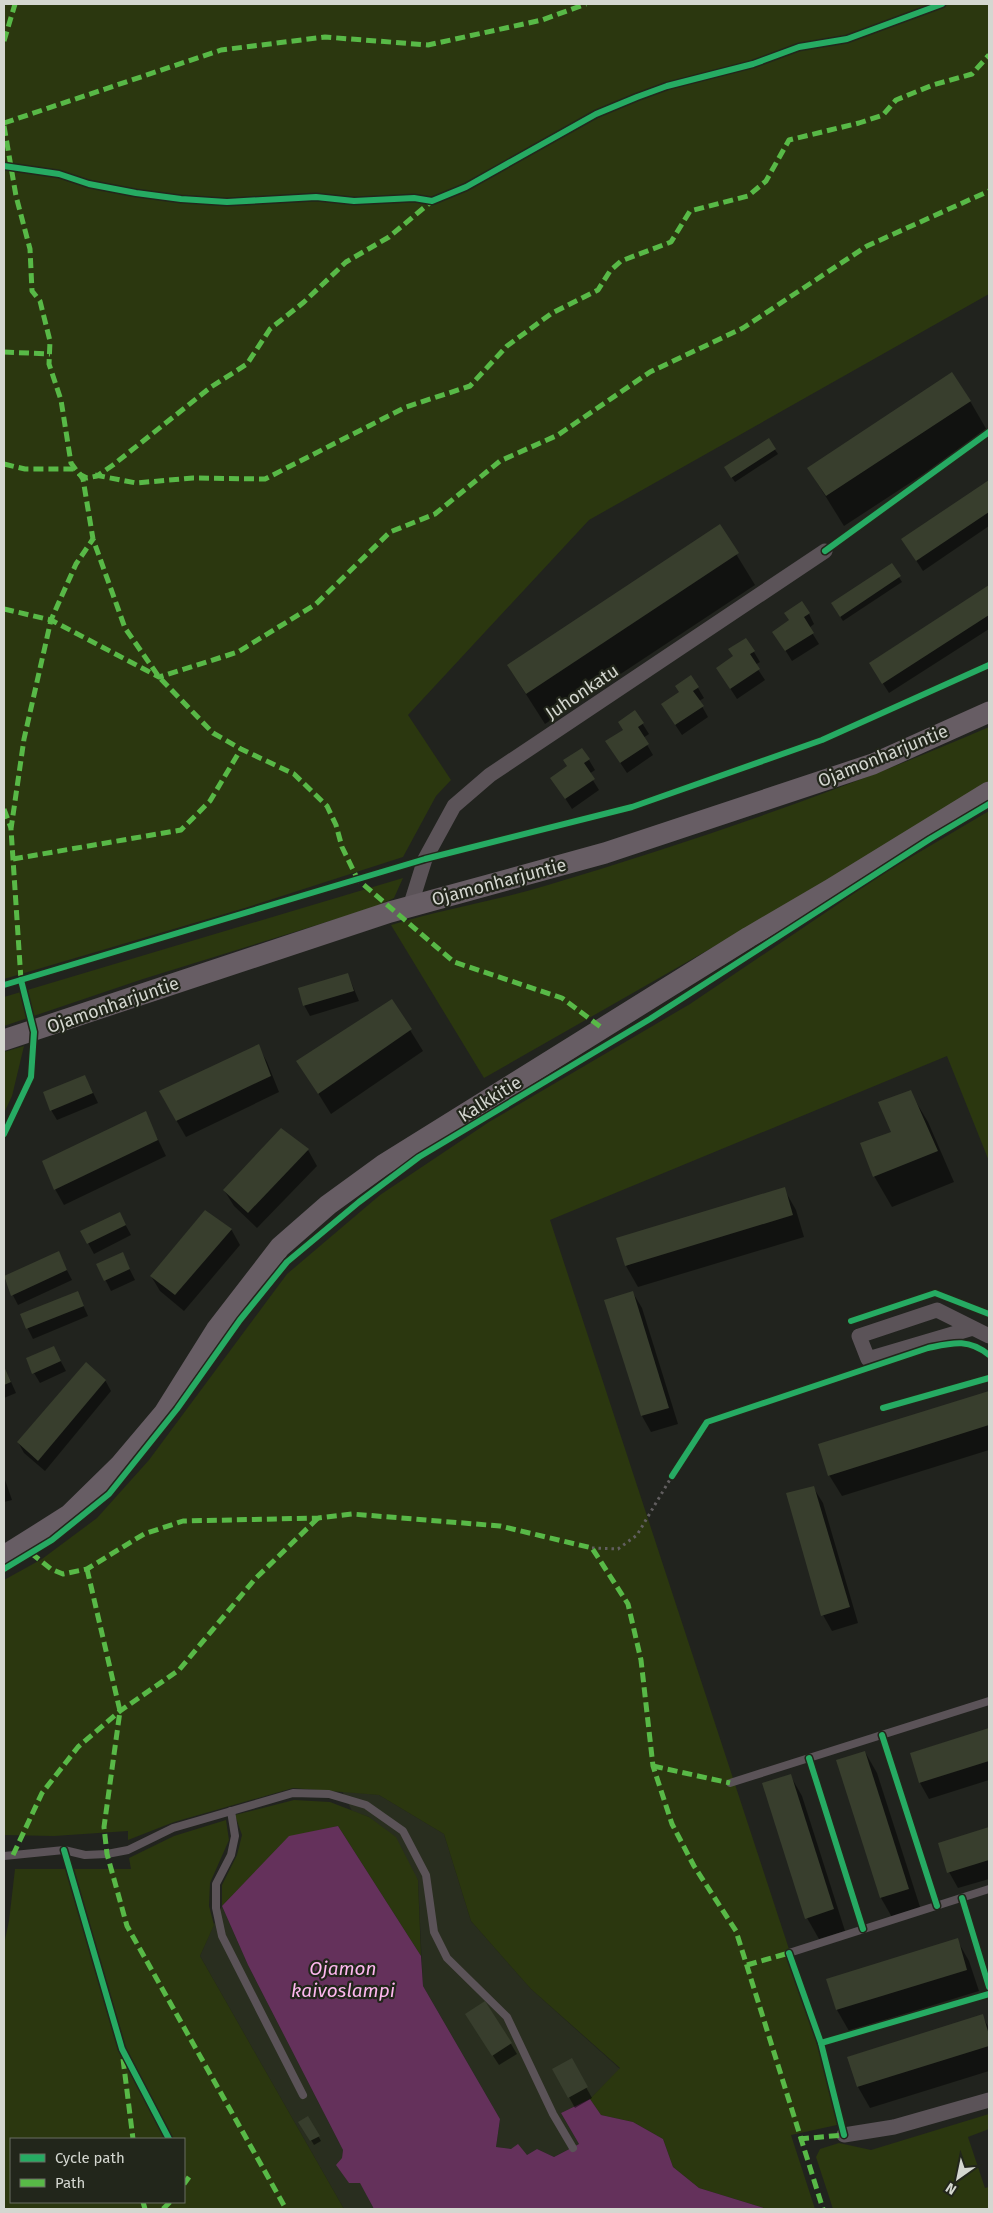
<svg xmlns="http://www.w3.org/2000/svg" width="993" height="2213" viewBox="0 0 993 2213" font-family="'Fira Sans',sans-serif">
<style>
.built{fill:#292e1f}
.green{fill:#2b370f;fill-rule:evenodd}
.water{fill:#64315b}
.shadow{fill:#0007}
.building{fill:#383e2d}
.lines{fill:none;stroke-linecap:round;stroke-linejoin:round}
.path{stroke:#615e5f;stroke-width:3;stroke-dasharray:2.5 4;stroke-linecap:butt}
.lane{stroke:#5b5358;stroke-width:8}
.street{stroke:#5b5358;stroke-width:15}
.secondary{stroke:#675d64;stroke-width:21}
.quiet{stroke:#58b947;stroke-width:5;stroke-dasharray:10 5;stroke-linecap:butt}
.cycleway-casing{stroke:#22261b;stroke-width:9}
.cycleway{stroke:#26ab63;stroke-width:6}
.labels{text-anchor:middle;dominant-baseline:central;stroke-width:4.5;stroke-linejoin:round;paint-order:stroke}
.street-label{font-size:18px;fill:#d4d7d0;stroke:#22261b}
.water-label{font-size:19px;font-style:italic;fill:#feb8ef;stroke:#22261b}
</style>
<rect width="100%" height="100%" fill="#21231e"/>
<g class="built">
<path d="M342,1791l37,4 65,39 27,87 60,68 89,80 -30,30 -29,14 18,31 -25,13 -17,-8 -10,6 -16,-6 -15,-2 4,-28 -77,-133 -5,-106 -49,-63 -17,-6z"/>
<path d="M222,1906l26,59 95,185 -1,8 18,24 14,27h-30l-144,-253z"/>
</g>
<g class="green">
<path d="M4,4h985v290l-400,226 -181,195 43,65 -15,16 -33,61 -158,51 -241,71z"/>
<path d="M989,727v55l-153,95 -352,201 -93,-153c51,-16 105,-24 157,-40 150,-45 298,-96 441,-158z"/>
<path d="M989,811v350l-42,-105 -397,164 296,903 -55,12 24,74h-48l-68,-21 -26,-21 -10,-28 -30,-17 -32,-7 -11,-16 30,-31 -89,-79 -60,-68 -27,-87 -65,-39 -86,-7 -119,34 -46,18v-9l-74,5 -50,-1v-255l38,-21 55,-41 52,-58 138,-186 93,-79 109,-73 201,-118 194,-131z"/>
<path d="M403,878l-9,20 -19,9 -232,72 -139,47v-29z"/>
<path d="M24,1046l-12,50 -8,17v-61z"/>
<path d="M294,1800l36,2 39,15 27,20 22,43 3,76 -83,-130 -49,11 -67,69v-21l15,-30 5,-20 -7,-20z"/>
<path d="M226,1820l3,20 -19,43 -1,23 5,19 -14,31 144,253h-340v-265l5,-23 6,-52h116l-2,-11 45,-22zM11,2139h173v63h-173z"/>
<path d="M989,2114v15l-21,8 17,51 4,-1v22h-156l-17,-52 4,-8 19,-6 32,7z"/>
</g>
<path class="water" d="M338,1826l83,130 2,30 77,133 -4,28 15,2 7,-5 9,11 10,-6 17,8 25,-13 -18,-31 29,-14 11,16 32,7 30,17 10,28 26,21 68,21h-393l-14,-26h-11l-13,-18 6,-7 1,-8 -95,-185 -26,-59 67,-70z"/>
<g class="shadow">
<path d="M970,401l18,31 -144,94 -36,-58z"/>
<path d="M768,440l10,14 -43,28 -10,-14z"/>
<path d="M989,481v45l-66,45 -20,-31z"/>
<path d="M719,526l36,59 -210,139 -37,-58z"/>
<path d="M891,565l11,17 -59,39 -11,-17z"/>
<path d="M989,586v43l-100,64 -19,-30z"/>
<path d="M809,614l5,10 -5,4 10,16 -27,17 -18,-29z"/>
<path d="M754,652l6,10 -5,3 10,15 -28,19 -20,-31z"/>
<path d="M698,688l6,10 -5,3 9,16 -26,18 -20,-30z"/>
<path d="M635,712l14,22 -6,4 10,17 -26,18 -14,-21z"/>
<path d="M589,760l6,10 -6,4 10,16 -27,19 -20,-31z"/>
<path d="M348,975l11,26 -49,15 -6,-11z"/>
<path d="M392,1001l31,50 -92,63 -33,-53z"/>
<path d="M258,1046l9,16 12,30 -93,45 -26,-45z"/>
<path d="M85,1076l13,27 -41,17 -6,-10z"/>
<path d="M910,1092l18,30 26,60 -62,25 -18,-31z"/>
<path d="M145,1113l21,43 -102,49 -9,-16z"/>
<path d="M308,1150l9,16 -60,62 -23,-22 -10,-16z"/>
<path d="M784,1189l12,21 8,27 -166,50 -12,-21z"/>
<path d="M125,1224l6,11 -37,19 -6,-11z"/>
<path d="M231,1229l9,16 -56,66 -24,-20 -9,-15z"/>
<path d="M58,1253l14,27 -54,25 -14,-27z"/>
<path d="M122,1254l13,26 -24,11 -13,-26z"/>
<path d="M77,1292l11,24 -55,23 -12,-24z"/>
<path d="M633,1293l9,15 36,116 -27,8 -9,-16 -36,-115z"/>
<path d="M59,1358l7,13 -26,12 -6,-10z"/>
<path d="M4,1366l12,27 -12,5z"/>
<path d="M105,1380l6,11 -66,80 -21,-18 -6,-11z"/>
<path d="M989,1392v58l-147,46 -13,-21z"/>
<path d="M4,1477l8,23 -8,2z"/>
<path d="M813,1487l10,16 35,120 -26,8 -9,-16z"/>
<path d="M989,1729v51l-60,19 -9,-16 -9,-30z"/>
<path d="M865,1752l12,21 44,137 -28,9 -12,-21z"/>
<path d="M790,1775l12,21 43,135 -26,8 -12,-21z"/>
<path d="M989,1829v50l-31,9 -9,-16 -9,-28z"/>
<path d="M957,1940l12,21 10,30 -130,40 -12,-21 -9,-30z"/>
<path d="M982,2016l7,12v43l-119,37 -12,-21 -9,-30z"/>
<path d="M473,2025l38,19 6,10 -18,11z"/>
<path d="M571,2060l21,38 -17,10 -21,-38z"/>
<path d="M308,2117l13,24 -7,4 -14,-23z"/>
</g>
<g class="building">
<path d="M952,372l19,29 -145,95 -19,-28z"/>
<path d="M769,438l7,11 -45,29 -7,-11z"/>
<path d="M989,480v32l-73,49 -15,-22z"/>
<path d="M720,524l19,29 -213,141 -19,-29z"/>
<path d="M892,563l9,13 -61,41 -9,-14z"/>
<path d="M989,585v30l-107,69 -13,-21z"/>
<path d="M802,601l8,12 -6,4 10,16 -29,18 -13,-19 17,-12 -5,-7z"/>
<path d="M746,638l9,13 -5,3 10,15 -30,20 -14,-21 17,-12 -5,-7z"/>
<path d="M691,675l8,12 -6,4 11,15 -29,19 -14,-21 18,-12 -4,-6z"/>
<path d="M635,710l9,13 -6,4 11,17 -29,19 -15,-22 18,-11 -5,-8z"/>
<path d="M582,748l8,11 -6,4 11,16 -30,20 -15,-21 17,-12 -4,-6z"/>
<path d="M348,973l6,18 -51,15 -5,-18z"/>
<path d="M392,999l20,30 -94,65 -22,-33z"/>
<path d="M259,1044l12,32 -95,45 -17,-30z"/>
<path d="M85,1075l8,18 -43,18 -7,-19z"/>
<path d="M911,1090l27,61 -65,26 -13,-34 31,-11 -13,-30z"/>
<path d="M146,1111l12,29 -104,50 -12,-29z"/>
<path d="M281,1128l28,21 -61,64 -25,-23z"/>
<path d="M785,1187l8,28 -168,51 -9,-28z"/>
<path d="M205,1210l27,19 -57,66 -25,-19z"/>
<path d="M120,1212l6,13 -39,19 -7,-13z"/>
<path d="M59,1251l8,19 -56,26 -7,-20z"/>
<path d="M123,1252l7,17 -26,12 -8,-17z"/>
<path d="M78,1291l6,15 -58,23 -6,-15z"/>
<path d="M633,1291l36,117 -28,8 -37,-116z"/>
<path d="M54,1346l7,15 -29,13 -6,-16z"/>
<path d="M86,1362l20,18 -68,81 -21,-19z"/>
<path d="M4,1366l7,16 -7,3z"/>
<path d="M989,1391v34l-161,51 -10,-32z"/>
<path d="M814,1486l36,121 -29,9 -35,-123z"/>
<path d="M989,1728v33l-70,22 -9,-30z"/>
<path d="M865,1751l44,138 -29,9 -44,-138z"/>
<path d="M791,1774l43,135 -29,10 -43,-136z"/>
<path d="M989,1827v33l-42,13 -9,-30z"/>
<path d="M958,1938l9,32 -131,40 -10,-31z"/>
<path d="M485,2001l27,42 -20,13 -27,-42z"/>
<path d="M983,2014l6,21v11l-132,41 -10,-30z"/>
<path d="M572,2058l16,29 -20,11 -16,-29z"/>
<path d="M308,2116l12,20 -10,5 -12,-19z"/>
</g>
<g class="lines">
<path class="path" d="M592,1548l26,1 19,-14 35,-59"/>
<g class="lane">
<path d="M730,1783l259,-82"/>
<path d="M231,1811l4,25 -4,19 -15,29v24l6,28 81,159"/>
<path d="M4,1856l60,-6 21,5 22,-1 21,-4 45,-22 120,-35 36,1 37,11 37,26 23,44 8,57 13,26 60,59 46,97 20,34"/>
<path d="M789,1953l200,-64"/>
</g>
<g class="street">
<path d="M410,907l15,-48 29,-53 36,-31 335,-224"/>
<path d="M973,1328l-105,31 -9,-23 78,-26 52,26"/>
<path d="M844,2135l50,-8 95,-27"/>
</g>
<g class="secondary">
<path d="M4,1040l386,-128 215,-59 268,-89 116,-52"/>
<path d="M4,1556l65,-41 51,-50 44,-52 52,-83 64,-83 48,-42 55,-40 366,-228 82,-48 158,-97"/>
</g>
<g class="quiet">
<path d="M4,41l11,-37"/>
<path d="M4,123l217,-73 104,-13 103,8 114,-25 44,-16"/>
<path d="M4,126l12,70 14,53 2,42 8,10 10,40 -1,23 12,36 10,63 8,11 8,4 10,-2 16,-11 98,-78 36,-23 23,-35 34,-27 42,-40 43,-25 43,-36"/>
<path d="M4,352l46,2"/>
<path d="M4,464l21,5h53"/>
<path d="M79,473l4,6 10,60 32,89 34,49 54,56 28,16 53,25 33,32 9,19 6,22 16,33 96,82 108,36 40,30"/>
<path d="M95,475l41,8 57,-5 72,1 141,-72 64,-21 37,-40 45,-33 46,-23 12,-19 11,-10 50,-19 19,-31 58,-15 18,-15 23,-41 70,-17 24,-8 13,-15 37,-15 39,-11 17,-19"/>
<path d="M4,609l47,11 108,57 79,-25 78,-48 74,-72 45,-18 65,-53 58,-26 92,-63 93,-44 124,-82 122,-55"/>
<path d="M4,809l7,19"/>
<path d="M13,859l168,-29 29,-29 31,-52"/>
<path d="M21,980l-10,-151 13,-90 27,-119 25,-56 17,-25"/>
<path d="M31,1553l20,16 12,5 24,-5 57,-35 39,-13 135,-3 34,-4 148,12 92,22 36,56 13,56 12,106 19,58 22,42 42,65 87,278"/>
<path d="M87,1569l33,142 -16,116 3,27 20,72 159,283"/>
<path d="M653,1766l77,17"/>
<path d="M13,1855l29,-62 36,-46 42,-36 59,-41 76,-91 63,-61"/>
<path d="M747,1965l42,-12"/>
<path d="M123,2059l10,80"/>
<path d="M799,2139l45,-4"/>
<path d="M184,2184l5,-7"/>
<path d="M143,2202l2,7"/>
<path d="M163,2209l7,-7"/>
</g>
<defs>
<g id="cycleway">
<path d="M4,166l55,8 30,10 47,9 45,6 46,3 89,-5 38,4 60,-3 18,3 34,-14 130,-73 41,-17 30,-11 86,-22 46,-17 48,-8 95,-35"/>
<path d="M825,551l164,-119"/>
<path d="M4,985l421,-126 207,-52 190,-67 167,-75"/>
<path d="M4,1134l27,-57 3,-45 -13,-52"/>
<path d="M851,1321l84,-28 54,21"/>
<path d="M883,1408l106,-30"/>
<path d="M672,1476l35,-54 221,-74c24,-5 40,-10 61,7"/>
<path d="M4,1569l48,-29 57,-46 68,-85 63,-89 47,-58 72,-60 60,-45 231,-138 280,-180 59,-35"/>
<path d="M882,1735l55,171"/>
<path d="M809,1758l54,171"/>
<path d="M64,1850l58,199 47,90"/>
<path d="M962,1898l27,89"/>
<path d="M789,1953l32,90"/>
<path d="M844,2135l-23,-92 168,-49"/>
</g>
</defs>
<use href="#cycleway" class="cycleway-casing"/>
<use href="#cycleway" class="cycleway"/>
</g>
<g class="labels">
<g class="street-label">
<text transform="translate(582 692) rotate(-34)">Juhonkatu</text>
<text transform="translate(883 756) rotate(-22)">Ojamonharjuntie</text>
<text transform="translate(499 882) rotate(-15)">Ojamonharjuntie</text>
<text transform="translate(113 1005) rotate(-19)">Ojamonharjuntie</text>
<text transform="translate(490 1099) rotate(-32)">Kalkkitie</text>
</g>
<g class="water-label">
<text x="343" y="1968">Ojamon<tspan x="343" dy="22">kaivoslampi</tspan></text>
</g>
</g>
<rect width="993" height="2213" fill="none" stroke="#d4d7d0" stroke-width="10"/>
<rect x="10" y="2138" width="175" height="65" fill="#22261b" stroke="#696d63"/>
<rect x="20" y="2154" width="25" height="8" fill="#26ab63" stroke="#696d63"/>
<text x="55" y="2163" font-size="15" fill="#d4d7d0">Cycle path</text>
<rect x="20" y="2179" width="25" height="8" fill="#58b947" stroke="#696d63"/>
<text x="55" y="2188" font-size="15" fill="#d4d7d0">Path</text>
<g transform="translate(958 2178) rotate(213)" stroke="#22261b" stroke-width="4" paint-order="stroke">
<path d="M0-4L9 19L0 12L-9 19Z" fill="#d4d7d0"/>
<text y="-8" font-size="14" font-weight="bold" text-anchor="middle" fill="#d4d7d0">N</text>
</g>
</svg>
